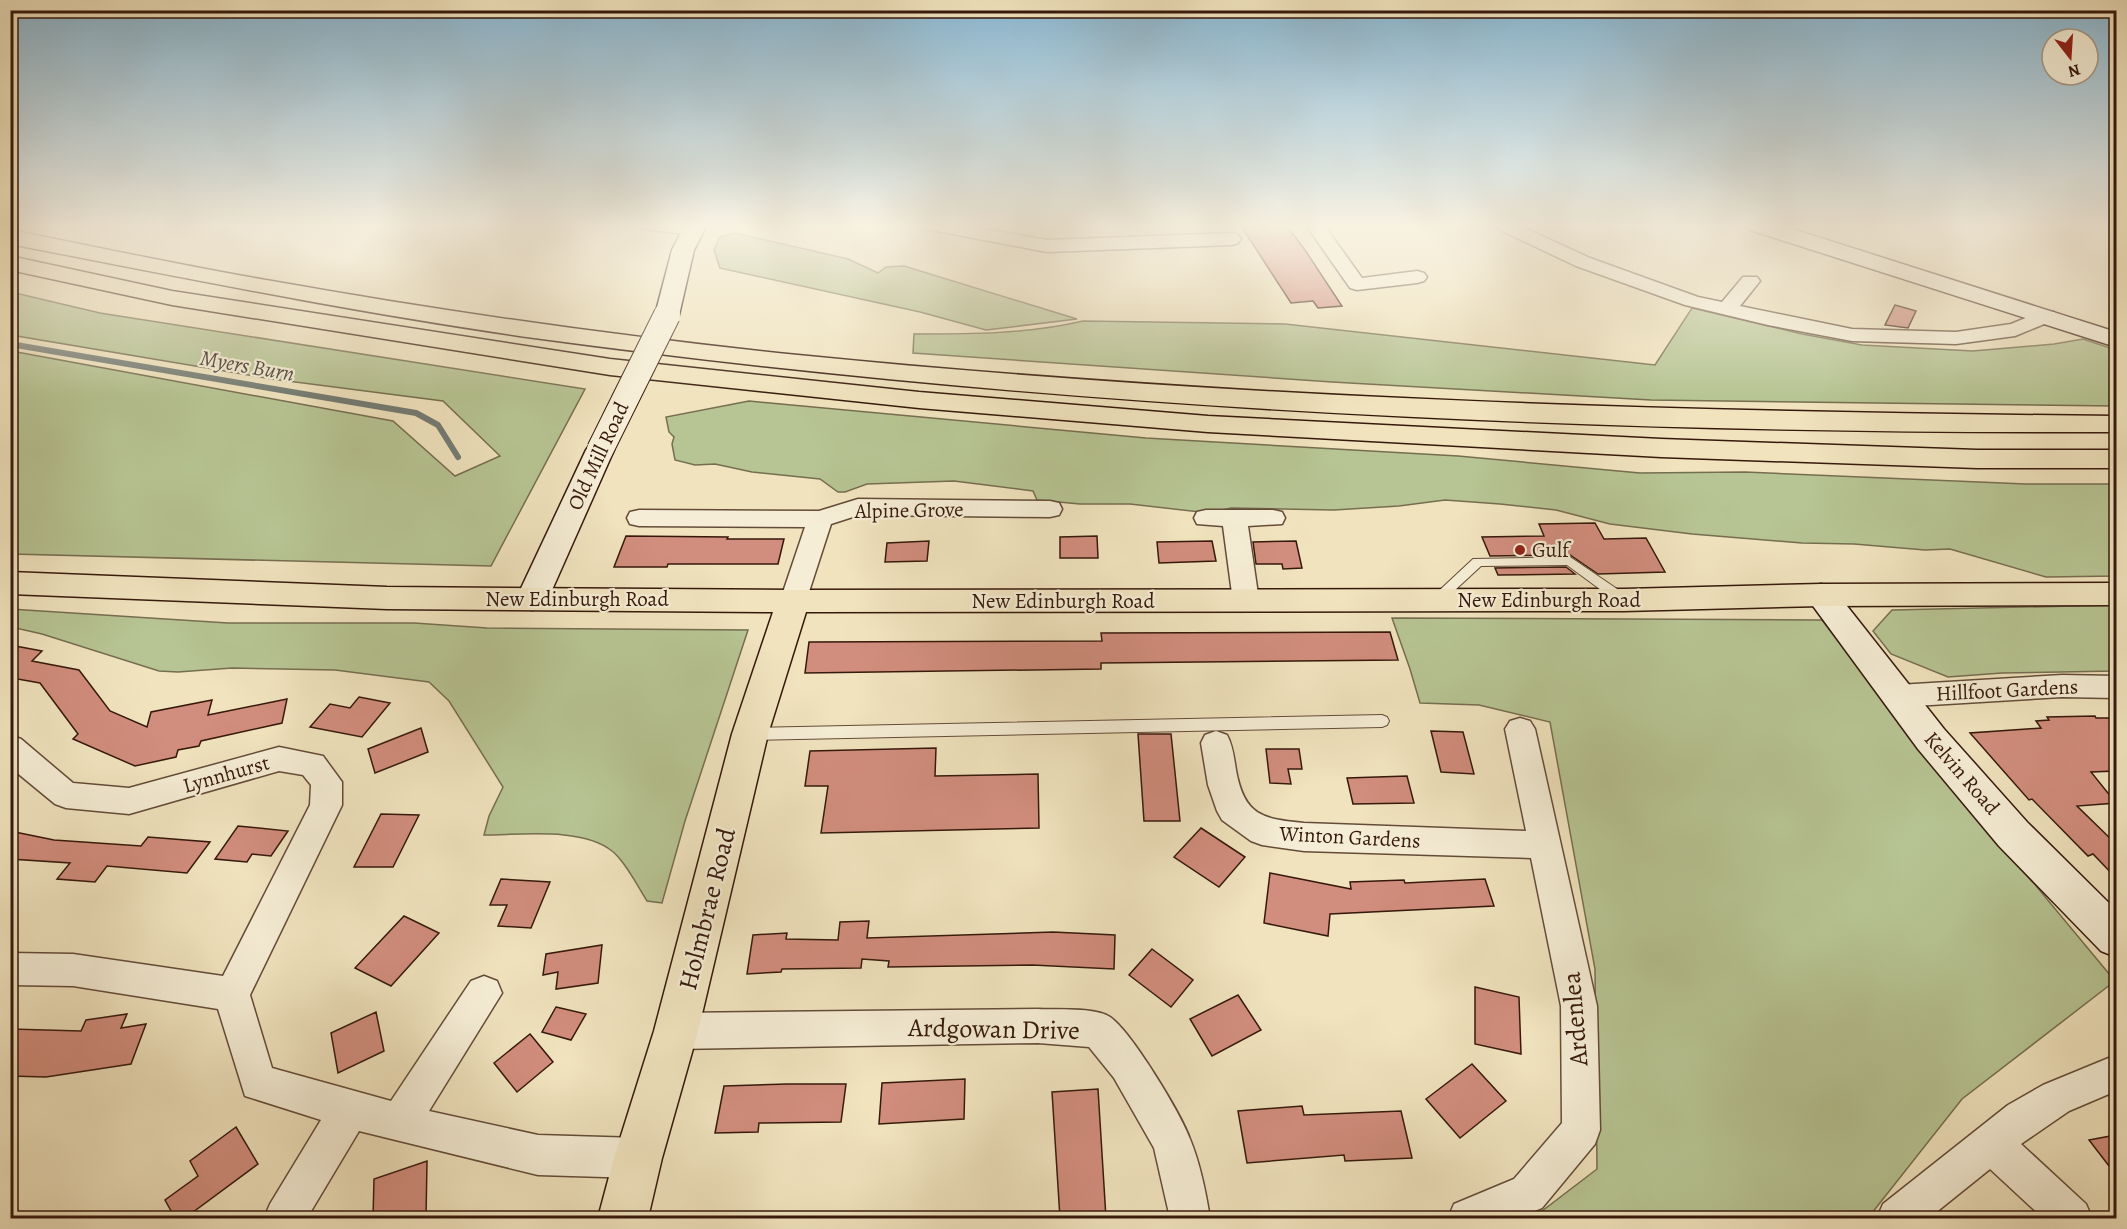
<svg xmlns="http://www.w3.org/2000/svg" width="2127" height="1229" viewBox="0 0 2127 1229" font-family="Alegreya,serif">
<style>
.green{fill:#b7c493;stroke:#766e50;stroke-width:1.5}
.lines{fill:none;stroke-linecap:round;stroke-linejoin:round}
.stream{stroke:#737b73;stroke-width:6}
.building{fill:#d18d7d;stroke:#36190c;stroke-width:1.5}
.lane-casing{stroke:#644c38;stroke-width:2}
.street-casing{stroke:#644c38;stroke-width:3}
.secondary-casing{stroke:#36190c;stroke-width:3}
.primary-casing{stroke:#36190c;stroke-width:3}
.highway-casing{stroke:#36190c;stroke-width:3}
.lane{fill:#f5edd5;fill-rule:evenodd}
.street{fill:#f5edd5;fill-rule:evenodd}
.secondary{fill:#f5edd5;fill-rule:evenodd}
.primary{fill:#f0e3be;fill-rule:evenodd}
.highway{fill:#f0e3be;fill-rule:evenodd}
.secondary-bridge-casing{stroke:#36190c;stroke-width:28;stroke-linecap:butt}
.secondary-bridge{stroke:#f5edd5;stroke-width:26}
.poi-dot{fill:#8f2418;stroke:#f5edd5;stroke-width:2}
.labels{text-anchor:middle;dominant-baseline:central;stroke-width:4.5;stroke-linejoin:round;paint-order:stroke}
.street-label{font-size:21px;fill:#36190c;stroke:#f5edd5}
.poi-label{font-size:21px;fill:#36190c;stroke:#f5edd5;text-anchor:start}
.water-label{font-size:22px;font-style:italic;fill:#595248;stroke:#f5edd5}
.near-street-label{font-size:26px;fill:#36190c;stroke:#f5edd5}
</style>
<rect width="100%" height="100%" fill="#f0e3be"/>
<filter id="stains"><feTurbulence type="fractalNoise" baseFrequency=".00333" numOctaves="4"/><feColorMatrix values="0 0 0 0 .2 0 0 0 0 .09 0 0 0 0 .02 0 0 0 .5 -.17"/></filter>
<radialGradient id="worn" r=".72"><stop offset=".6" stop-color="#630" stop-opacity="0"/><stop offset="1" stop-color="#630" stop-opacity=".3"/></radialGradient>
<g class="green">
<path d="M735,233l113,26 30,14 8,-6 18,-1 173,53 -91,11 -66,-18 -200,-44 -6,-18 6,-13z"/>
<path d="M11,292l89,21 485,76 -94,177 -480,-12v-203l382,70 62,55 45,-20 -57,-55 -171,-22 -261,-44z"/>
<path d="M1692,308l110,26 60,11 111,6 81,-7 29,-5 33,11v56l-465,-6 -319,-18 -419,-29 1,-19c57,0 114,0 169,-13l202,3 370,41z"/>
<path d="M749,401l397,37 312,18 182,17 105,-1 281,12h90v92l-70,1 -96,-28 -25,1 -71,-6 -52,-1 -110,-9 -82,-10 -54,-14 -56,-6 -55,-4 -46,6 -65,4 -103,-2 -22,5 -79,-9h-50l-43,-4 -4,-9 -79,-10 -87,3 -22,8h-7l-18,-13 -68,-7 -37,-8 -20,1 -20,-5 -3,-16 2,-7 -5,-5 -3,-15z"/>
<path d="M2116,605v66l-114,2 -54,4 -57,-23 -18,-23 19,-21z"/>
<path d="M10,609l218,14h186l73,5 261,2 -63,191 -23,82 -15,-2c-9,-14 -22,-40 -35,-50 -29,-24 -92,-16 -128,-16l5,-19 14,-29 -54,-86 -20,-19 -94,-12 -103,-2 -54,4 -19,-1 -117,-37 -31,-7z"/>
<path d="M1392,618l430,2 130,165 163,196 -153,118 -94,119h-335l64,-49 -2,-200 -45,-247 -71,-17 -59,-2 -10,-34z"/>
</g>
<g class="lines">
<path class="stream" d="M10,344l406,69 22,12 20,32"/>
</g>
<g class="building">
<path d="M1286,225l19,25 37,56 -24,2 -5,-7 -22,2 -48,-74z"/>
<path d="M1895,305l21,6 -8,17 -23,-3z"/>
<path d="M1595,523l9,16 42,-1 19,34 -67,2 -28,-19 -80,1 -8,-19 62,-1 -5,-12z"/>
<path d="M626,536l102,1 -1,2h57l-6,25h-110l-1,3h-53z"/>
<path d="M1097,536l1,22h-38v-21z"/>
<path d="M929,541l-2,20 -42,1 2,-19z"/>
<path d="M1212,541l4,20 -57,2 -2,-21z"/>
<path d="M1296,541l6,27 -19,1 -1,-5h-26l-3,-22z"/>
<path d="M1566,567l9,7 -77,1 -3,-7z"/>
<path d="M1390,632l8,28 -297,3v6l-296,4 4,-31 293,-1 -1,-8z"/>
<path d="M10,645l32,6 -10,10 47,9 31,41 37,16 4,-15 61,-12 -4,15 79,-16 -5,24 -81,18 -2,5 -21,4 -2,7 -41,9 -62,-27 5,-5 -38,-51 -28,-5 -2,1z"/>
<path d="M359,697l31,6 -28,34 -52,-10 20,-23 20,4z"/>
<path d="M2095,716l1,2h20v53l-25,1 25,31 -39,3 39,38v34l-23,-24 -5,2 -56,-57 -3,1 -59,-67 71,-5 -5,-7 13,-1 -2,-3z"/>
<path d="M421,728l7,24 -53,21 -7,-24z"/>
<path d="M1431,731l32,1 11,42 -33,-2z"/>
<path d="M1138,734h33l9,87h-36z"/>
<path d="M936,748l-1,28 103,-2 1,54 -218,5 7,-47h-23l5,-35z"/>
<path d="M1266,749h33l3,20h-14l3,15 -21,-1z"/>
<path d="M1407,776l7,27 -61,1 -6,-26z"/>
<path d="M381,814l38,1 -26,52h-39z"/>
<path d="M238,826l50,5 -17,25 -19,-2 -5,8 -32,-3z"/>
<path d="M1201,828l44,29 -26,30 -45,-30z"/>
<path d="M10,831l44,9 87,6 7,-9 62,5 -23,31 -80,-7 -12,16 -38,-3 13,-16 -60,-4z"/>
<path d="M1270,873l81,16 -1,-7 54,-2 1,3 80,-4 9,27 -164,8 -2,22 -64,-13z"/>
<path d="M501,879l49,3 -19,46 -33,-2 9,-21h-17z"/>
<path d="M404,916l35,17 -48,53 -36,-18z"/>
<path d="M869,921l-2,17 186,-6 62,3 -1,34 -82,-4 -144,2 1,-6 -27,-2 -1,9 -79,1 -1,3 -34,2 6,-39 34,-2 -1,6 52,1 2,-18z"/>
<path d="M602,945l-4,38 -42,6 2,-17 -15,3 3,-21z"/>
<path d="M1152,949l41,31 -22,27 -42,-32z"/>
<path d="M1475,987l44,10 2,57 -46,-10z"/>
<path d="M1238,995l23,35 -49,26 -22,-37z"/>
<path d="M556,1007l30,7 -15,26 -29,-8z"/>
<path d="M376,1012l8,39 -46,22 -7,-40z"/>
<path d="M127,1014l-6,14 25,-4 -15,40 -85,13 -36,-1v-47l71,2 5,-11z"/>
<path d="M530,1034l23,28 -36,30 -23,-29z"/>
<path d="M1472,1064l34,37 -46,37 -34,-39z"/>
<path d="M965,1079l-1,40 -85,5 3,-41z"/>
<path d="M787,1084h59l-5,38 -82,1 -1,9 -43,1 9,-47z"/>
<path d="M1098,1089l8,129h-46l-8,-126z"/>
<path d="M1302,1106l2,9 97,-4 11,47 -67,3 -1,-6 -97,8 -9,-52z"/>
<path d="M236,1127l22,37 -73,54h-10l-10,-18 33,-24 -8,-15z"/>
<path d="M2116,1135v40l-27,-35z"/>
<path d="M427,1161l-1,57h-53l1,-39z"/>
</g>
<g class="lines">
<defs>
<g id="lane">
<path d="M1570,557l56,38 2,3 -2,3h-10l-49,-36 -86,1 -41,38 -5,2 -7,-5 45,-42z"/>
<path d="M1382,715l5,2 2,4 -2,4 -5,2 -631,13 -5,-2 -2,-4 2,-4 5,-2z"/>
</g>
<g id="street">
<path d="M642,225h54l8,5 -3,4 -6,1 -44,-5 -6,-1z"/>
<path d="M922,225h39l86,15 185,-7 6,2 3,4 -3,4 -6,2 -185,7 -116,-22 -6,-1z"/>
<path d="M1306,225h18l38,53 55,-7 7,2 3,4 -3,4 -7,2 -60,7 -7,-2z"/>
<path d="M1495,225h23l72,33 108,39 24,5 21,-25h14l3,4 -20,25 112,23 104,3 55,-8 29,-12h14l3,4 -3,4 -39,16 -59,8 -104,-3 -84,-16 -83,-20 -109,-39 -78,-37z"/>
<path d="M2105,225h11v6l-8,-2z"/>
<path d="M858,499l192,2 9,2 3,6 -3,6 -9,2 -191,-2 -28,9 -25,77 -4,7 -9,2 -9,-2 -4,-7 25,-74 -166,-1 -9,-2 -3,-6 3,-6 9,-2 180,1z"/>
<path d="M1206,510h67l9,2 3,6 -3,6 -34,2 11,75 -4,7 -9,2 -9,-2 -4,-7 -10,-75 -26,-2 -3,-6 3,-6z"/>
<path d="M2062,675l54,1v22l-54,-1 -164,10 -10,-3 -4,-8 4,-8 10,-3z"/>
<path d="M1520,718l10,3 5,8 62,277 3,124 -5,14 -53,64 -25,10h-69l6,-14 60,-25 48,-56 -1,-117 -30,-148 -227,-7 -42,-6 -11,-4 -29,-21 -5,-9 -9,-26 -7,-42 4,-8 11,-4 11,4c6,11 7,23 9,35 8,46 27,49 68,53l222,8 -21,-102 5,-8z"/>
<path d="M10,735l11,4 52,44 56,5 150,-41 44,9 19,26v23l-92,190 22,73 119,33 80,-120 13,-5 13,5 5,12 -73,118 109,24 100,3 14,6 6,14 -6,14 -14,6 -100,-3 -179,-44 -52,87h-43l6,-14 51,-84 -76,-24 -27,-87 -145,-23 -63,-1v-32l63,1 150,22 87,-171 1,-20 -8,-10 -24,-4 -150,43 -63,-6 -11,-4 -45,-37z"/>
<path d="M1038,1009c19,1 57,-2 72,8 21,14 71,97 80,122 10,24 16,54 20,79h-40l-16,-70 -40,-70 -25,-31 -51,-4 -362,6 -13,-6 -5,-12 5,-12 13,-6z"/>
<path d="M2116,1055v36l-47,20 -48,33 65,60 6,14h-49l-53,-49 -61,49h-52l6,-14 125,-99 35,-20z"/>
</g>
<g id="secondary">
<path d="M685,225h22l-13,25 -15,65 -3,5 -9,2 -9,-2 -3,-5 17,-65z"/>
<path d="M1747,225h33l336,107v15l-366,-117z"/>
<path d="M600,441l10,3 4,6 -66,149 -4,8 -12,3 -12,-3 -4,-8 70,-149 4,-6z"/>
<path d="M1821,584l11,3 112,142 83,93 89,88v47l-15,-6 -102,-105 -81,-97 -113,-154 5,-8z"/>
</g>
<path id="primary" d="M10,572l377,15 406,3 831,-1 197,-5 295,-1v22l-295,1 -197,5 -818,1 -38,122 -70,297 -36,127 -14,60h-50l16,-60 40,-127 78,-297 41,-122 -386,-3 -377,-15z"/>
<g id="highway">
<path d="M10,230c87,17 174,36 262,51 174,31 350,56 526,74 439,44 878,57 1318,61v16c-528,2 -1058,-23 -1582,-94 -176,-25 -349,-60 -524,-94z"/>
<path d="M10,256l162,35 438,68 309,33 289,24 453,23 316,11h139v18h-139l-316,-11 -453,-25 -289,-24 -309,-33 -438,-70 -162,-35z"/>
</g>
</defs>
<use href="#lane" class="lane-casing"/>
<use href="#street" class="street-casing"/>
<use href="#secondary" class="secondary-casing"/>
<use href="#primary" class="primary-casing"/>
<use href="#highway" class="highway-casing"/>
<use href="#lane" class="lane"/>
<use href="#street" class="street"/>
<use href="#secondary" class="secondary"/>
<use href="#primary" class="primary"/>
<use href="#highway" class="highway"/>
<defs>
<path id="secondary-bridge" d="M600,450l67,-135"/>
</defs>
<use href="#secondary-bridge" class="secondary-bridge-casing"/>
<use href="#secondary-bridge" class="secondary-bridge"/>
</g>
<linearGradient id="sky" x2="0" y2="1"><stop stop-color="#89b8d4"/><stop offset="0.57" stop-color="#f8f2e2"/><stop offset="1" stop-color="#f8f2e2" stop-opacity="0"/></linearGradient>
<rect width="2127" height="397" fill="url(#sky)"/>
<circle class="poi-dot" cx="1520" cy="550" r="6"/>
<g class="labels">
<g class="street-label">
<text transform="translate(598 456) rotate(-65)">Old Mill Road</text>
<text transform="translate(909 510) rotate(-1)">Alpine Grove</text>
<text x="577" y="599">New Edinburgh Road</text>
<text x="1549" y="600">New Edinburgh Road</text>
<text x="1063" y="601">New Edinburgh Road</text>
<text transform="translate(2007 690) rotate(-3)">Hillfoot Gardens</text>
<text transform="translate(1962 773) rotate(49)">Kelvin Road</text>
<text transform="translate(226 774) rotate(-16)">Lynnhurst</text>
<text transform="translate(1350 837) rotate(3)">Winton Gardens</text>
</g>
<g class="poi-label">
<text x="1532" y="550">Gulf</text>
</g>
<g class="water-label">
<text transform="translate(247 366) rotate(10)">Myers Burn</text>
</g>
<g class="near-street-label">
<text transform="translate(707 909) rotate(-76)">Holmbrae Road</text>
<text transform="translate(1575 1019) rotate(-95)">Ardenlea</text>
<text transform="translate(994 1029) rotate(1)">Ardgowan Drive</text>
</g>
</g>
<rect width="2127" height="1229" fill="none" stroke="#f0e3be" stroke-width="36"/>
<rect x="12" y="12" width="2103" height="1205" fill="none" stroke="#36190c" stroke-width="3"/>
<rect x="18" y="18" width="2091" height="1193" fill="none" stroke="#36190c" stroke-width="1.5"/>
<g transform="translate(2070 57) rotate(163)"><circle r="28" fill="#f5edd5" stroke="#a99885" stroke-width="1.5"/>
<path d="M0-4.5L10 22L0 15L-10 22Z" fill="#8f2418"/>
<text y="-9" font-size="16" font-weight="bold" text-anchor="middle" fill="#36190c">N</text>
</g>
<rect width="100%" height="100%" filter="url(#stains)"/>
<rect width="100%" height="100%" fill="url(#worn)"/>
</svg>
